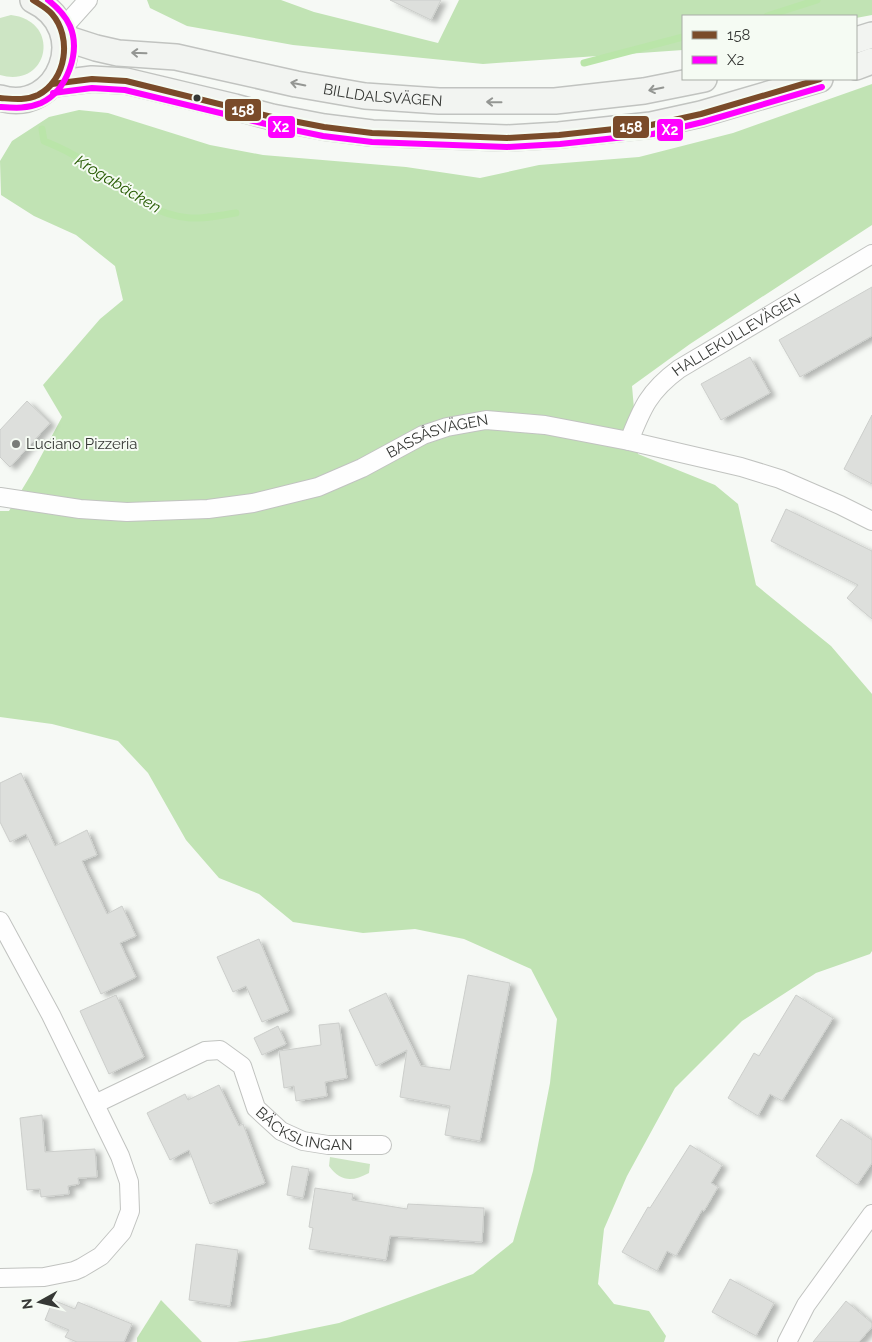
<svg xmlns="http://www.w3.org/2000/svg" width="872" height="1342" viewBox="0 0 872 1342" font-family="Raleway,sans-serif">
<style>
.green{fill:#cde5c4}
.forest{fill:#c1e3b4}
.lines{fill:none;stroke-linecap:round;stroke-linejoin:round}
.stream{stroke:#bae5a9;stroke-width:7}
.building{fill:#dddfdc;stroke:#cccecb;filter:url(#shadow)}
.street-casing{stroke:#c1c3c0;stroke-width:20}
.secondary-casing{stroke:#c1c3c0;stroke-width:28}
.street{stroke:#fefefe;stroke-width:18}
.secondary{stroke:#f2f4f1;stroke-width:25}
.bus-1-casing{stroke:#f5fbf3;stroke-width:10}
.bus-2-casing{stroke:#f5fbf3;stroke-width:10}
.bus-1{stroke:#7a4b2a;stroke-width:6}
.bus-2{stroke:#f0f;stroke-width:6}
.oneway{stroke:#949693}
.bus-dot{fill:#363835;stroke:#f5fbf3;stroke-width:2}
.poi-dot{fill:#797c78;stroke:#f5fbf3;stroke-width:2}
.labels{text-anchor:middle;dominant-baseline:central;stroke-width:4;stroke-linejoin:round;paint-order:stroke}
.street-label{font-size:15px;fill:#363835;stroke:#f5fbf3}
.poi-label{font-size:15px;fill:#363835;stroke:#f5fbf3;text-anchor:start}
.water-label{font-size:16px;font-style:italic;fill:#255a00;stroke:#f5fbf3}
.line-badge{stroke:#f5fbf3;stroke-width:2}
.badge-label{font-size:14px;text-anchor:middle;font-weight:bold;fill:#fff}
</style>
<defs>
<filter id="shadow"><feDropShadow dx="5.5" dy="3" stdDeviation="2.5" flood-color="#0004"/></filter>
</defs>
<rect width="100%" height="100%" fill="#f6f9f5"/>
<g class="green">
<path d="M11,15c51,6 38,74 -11,60v-57z"/>
<path d="M330,1157l40,7 -1,9c-17,9 -28,9 -40,-7z"/>
</g>
<g class="forest">
<path d="M147,0h134l33,12 124,31 21,-43h413v15l-16,3v-2h-173v34l-200,14 -190,-19 -106,-19 -37,-18z"/>
<path d="M872,84v141l-182,119 -58,42 6,68 77,31 23,19 18,81 75,61 41,48v257l-2,3 -54,19 -74,48 -67,67 -48,88 -23,53 -6,55 16,20 35,7 17,25 -2,6h-427l29,-4 73,-15 134,-49 40,-32 20,-71 17,-88 7,-64 -26,-50 -67,-30 -49,-10 -52,4 -70,-11 -34,-28 -40,-16 -33,-38 -38,-67 -30,-32 -66,-17 -52,-7v-206h9l23,-38 30,-56 -19,-32 57,-66 23,-19 -8,-34 -39,-31 -42,-19 -33,-21 -1,-34 12,-20 37,-24 30,-7 29,3 102,32 53,10 143,12 74,11 59,-13 100,-8 94,-24z"/>
<path d="M161,1300l41,42h-65v-4z"/>
</g>
<g class="lines">
<g class="stream">
<path d="M767,16l50,-16"/>
<path d="M584,63l99,-26"/>
<path d="M42,129l2,12c15,6 28,12 41,21 32,23 64,53 105,56 15,1 31,-3 46,-5"/>
</g>
</g>
<g class="building">
<path d="M390,0h51l-10,20z"/>
<path d="M872,287v49l-72,41 -21,-37z"/>
<path d="M750,357l20,36 -49,27 -20,-36z"/>
<path d="M27,401l23,22 -40,44 -10,-10v-27z"/>
<path d="M872,415v69l-28,-15z"/>
<path d="M786,509l86,42v68l-25,-21 11,-13 -87,-44z"/>
<path d="M21,773l34,73 32,-16 10,25 -15,6 25,53 15,-8 14,30 -16,7 16,34 -35,17 -75,-160 -16,8 -10,-20v-39z"/>
<path d="M259,939l30,72 -27,11 -16,-36 -13,6 -16,-35z"/>
<path d="M468,975l42,8 -30,158 -35,-6 5,-29 -50,-9 7,-47 -31,16 -27,-56 37,-17 35,73 29,4z"/>
<path d="M116,995l28,62 -35,17 -29,-63z"/>
<path d="M796,995l37,23 -51,83 -12,-7 -12,22 -30,-18 26,-45 5,3z"/>
<path d="M339,1023l8,55 -22,4 2,14 -31,5 -2,-15 -10,2 -5,-37 42,-6 -2,-20z"/>
<path d="M278,1026l8,18 -24,11 -8,-17z"/>
<path d="M219,1085l20,41 4,-2 22,59 -55,21 -21,-54 -19,10 -23,-47 38,-19 3,6z"/>
<path d="M42,1115l3,37 50,-3 2,28 -19,1 1,6 -11,2 1,8 -28,3 -1,-8 -13,1 -7,-72z"/>
<path d="M841,1119l31,21v23l-15,22 -41,-29z"/>
<path d="M690,1145l32,20 -11,18 7,4 -14,24 -2,-1 -26,46 -9,-5 -10,20 -35,-19 26,-45 2,1z"/>
<path d="M292,1166l17,3 -6,29 -16,-3z"/>
<path d="M315,1188l38,6 -1,6 55,9 1,-5 76,4 -2,34 -92,-6 -4,24 -77,-11 4,-21 -4,-1z"/>
<path d="M196,1244l42,6 -8,56 -41,-6z"/>
<path d="M730,1279l44,24 -18,33 -44,-24z"/>
<path d="M53,1300l22,9 3,-7 54,22 -8,18h-47l-12,-5 4,-7 -24,-10z"/>
<path d="M846,1301l26,22v4l-13,15h-46z"/>
</g>
<g class="lines">
<defs>
<g id="street">
<path d="M62,29l26,-29"/>
<path id="s1" d="M629,441c13,-33 20,-50 50,-72l193,-115"/>
<path id="s2" d="M0,497l80,12 47,3 81,-3 45,-6 65,-16 44,-19 61,-33 24,-8 39,-7 59,5 84,16 112,26 39,12 60,26 32,16"/>
<path d="M0,921l51,94 69,141 9,26 1,29 -8,21 -21,24 -20,12 -7,3 -30,6 -44,1"/>
<path id="s3" d="M95,1104l110,-53 15,-1 22,16 14,42 25,23 22,10 25,4h54"/>
<path d="M787,1342l19,-37 66,-91"/>
</g>
<g id="secondary">
<path id="s4" d="M65,38l31,10 22,5 58,4 120,27 69,12 74,5h116l89,-10 60,-12"/>
<path d="M856,40l16,-5"/>
<path d="M856,67l16,-6"/>
<path d="M52,84l40,-5 34,2 109,26 37,10 52,10 48,6 135,5 52,-3 92,-10 50,-11 119,-35"/>
<path d="M0,98c59,18 94,-69 33,-98"/>
</g>
</defs>
<use href="#street" class="street-casing"/>
<use href="#secondary" class="secondary-casing"/>
<use href="#street" class="street"/>
<use href="#secondary" class="secondary"/>
<defs>
<g id="bus-1">
<path d="M52,84l40,-5 34,2 146,36 52,10 48,6 135,5 52,-3 92,-10 50,-11 119,-35"/>
<path d="M0,98c13,1 25,3 38,-3 29,-15 34,-58 14,-81 -5,-6 -13,-10 -19,-14"/>
</g>
<g id="bus-2">
<path d="M53,93l39,-5 33,2 145,35 53,11 49,6 135,5 53,-3 93,-10 50,-12 119,-35"/>
<path d="M0,107c15,1 27,2 41,-4 26,-12 40,-51 29,-77 -5,-11 -13,-19 -22,-26"/>
</g>
</defs>
<use href="#bus-1" class="bus-1-casing"/>
<use href="#bus-2" class="bus-2-casing"/>
<use href="#bus-1" class="bus-1"/>
<use href="#bus-2" class="bus-2"/>
</g>
<defs><path id="oneway-shaft" d="M-6 0H5M1.5-3L5.5 0L1.5 3" fill="none" stroke-width="1.6" stroke-linecap="round" stroke-linejoin="round" transform="scale(1.25)"/></defs>
<g class="oneway">
<use href="#oneway-shaft" transform="translate(139 53) rotate(-178)"/>
<use href="#oneway-shaft" transform="translate(298 84) rotate(-169)"/>
<use href="#oneway-shaft" transform="translate(656 89) rotate(168)"/>
<use href="#oneway-shaft" transform="translate(494 102) rotate(-179)"/>
</g>
<circle class="bus-dot" cx="197" cy="98" r="4.5"/>
<circle class="poi-dot" cx="16" cy="444" r="5"/>
<g class="labels">
<g class="street-label">
<text stroke="none"><textPath href="#s4" startOffset="324">BILLDALSVÄGEN</textPath></text>
<text stroke="none"><textPath href="#s1" startOffset="156">HALLEKULLEVÄGEN</textPath></text>
<text stroke="none"><textPath href="#s2" startOffset="452">BASSÅSVÄGEN</textPath></text>
<text stroke="none"><textPath href="#s3" startOffset="264">BÄCKSLINGAN</textPath></text>
</g>
<g class="poi-label">
<text x="26" y="444">Luciano Pizzeria</text>
</g>
<g class="water-label">
<text transform="translate(118 184) rotate(31)">Krogabäcken</text>
</g>
</g>
<g class="line-badge">
<rect x="224" y="98" width="38" height="24" rx="5" fill="#7a4b2a"/>
<rect x="612" y="115" width="38" height="24" rx="5" fill="#7a4b2a"/>
<rect x="267" y="115" width="29" height="24" rx="5" fill="#f0f"/>
<rect x="656" y="118" width="28" height="24" rx="5" fill="#f0f"/>
</g>
<g class="badge-label">
<text x="243" y="115">158</text>
<text x="631" y="132">158</text>
<text x="281" y="132">X2</text>
<text x="670" y="135">X2</text>
</g>
<rect x="682" y="15" width="175" height="65" fill="#f5fbf3" stroke="#a9ada7"/>
<rect x="692" y="31" width="25" height="8" fill="#7a4b2a" stroke="#a9ada7"/>
<text x="727" y="40" font-size="15" fill="#363835">158</text>
<rect x="692" y="56" width="25" height="8" fill="#ff00ff" stroke="#a9ada7"/>
<text x="727" y="65" font-size="15" fill="#363835">X2</text>
<g transform="translate(40 1302) rotate(262)" stroke="#f5fbf3" stroke-width="4" paint-order="stroke">
<path d="M0-4L9 19L0 12L-9 19Z" fill="#363835"/>
<text y="-8" font-size="14" font-weight="bold" text-anchor="middle" fill="#363835">N</text>
</g>
</svg>
